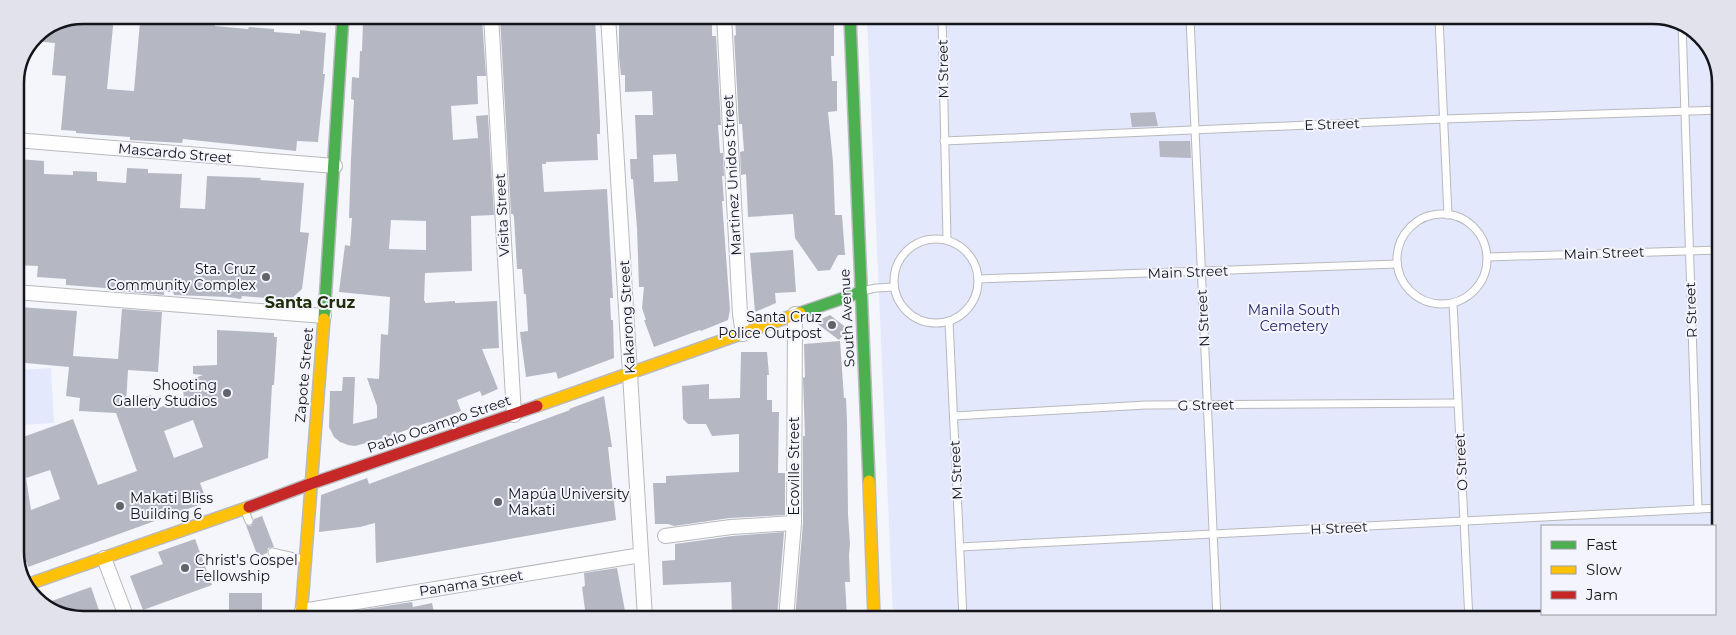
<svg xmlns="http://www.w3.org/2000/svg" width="1736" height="635" viewBox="0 0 1736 635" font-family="Montserrat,sans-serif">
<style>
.green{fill:#e4e8fc}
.building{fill:#b5b7c3;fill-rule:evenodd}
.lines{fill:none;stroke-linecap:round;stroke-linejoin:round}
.lane-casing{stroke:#b8b9bd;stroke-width:9}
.street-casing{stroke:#b8b9bd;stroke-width:16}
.fast-casing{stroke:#b8b9bd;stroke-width:14}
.slow-casing{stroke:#b8b9bd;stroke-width:14}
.jam-casing{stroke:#b8b9bd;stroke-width:14}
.lane{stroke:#fefefe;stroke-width:7}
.street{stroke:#fefefe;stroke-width:14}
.fast{stroke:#4caf50;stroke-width:11}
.slow{stroke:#ffc107;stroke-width:11}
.jam{stroke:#c62828;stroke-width:11}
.poi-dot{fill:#636469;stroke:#f3f4fd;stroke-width:2}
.labels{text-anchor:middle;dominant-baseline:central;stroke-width:4;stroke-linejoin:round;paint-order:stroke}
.street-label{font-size:14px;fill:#14151a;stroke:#f3f4fd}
.poi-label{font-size:14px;fill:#14151a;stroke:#f3f4fd;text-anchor:end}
.park-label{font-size:14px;fill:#27266a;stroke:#f3f4fd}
.quarter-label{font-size:16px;font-weight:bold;fill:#202e0a;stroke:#f3f4fd}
.rim{fill:none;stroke:#14151a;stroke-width:2.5}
</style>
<rect width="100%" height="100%" fill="#f5f6fb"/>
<g class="green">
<path d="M867,17l808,2 32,23 14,36 -4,496 -2,4v-52h-173v88h132l-20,6 -761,-2z"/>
<path d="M51,368l3,55 -32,2 -3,-55z"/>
</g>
<g class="building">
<path d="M82,15l32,1 -7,73 27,2 6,-69 29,3v-6l28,1 18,1v5l33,3 1,-2 25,2v3l26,2v-4l26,3 -3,41h2l-7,68 -21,-1 -1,10 -113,-12 -1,4 -52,-3v-3l-54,-4v-2l-15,-1 5,-54 -14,-1 3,-32 -23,-2 3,-6z"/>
<path d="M546,16h49l5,106v12h-3l1,26 -52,2v2h-4l2,28 63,-3 6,109h-3l1,22h2l1,38 -56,21 -2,-7 -30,5 -6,-45 8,-1 -2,-37h-2l-2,-25h-5l-3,-52 -1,-3h-2l-11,-196z"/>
<path d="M619,16h93v20h4l5,89h-3l2,28h3l1,23h-2l2,25h-2l8,109 -2,10 -27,11 -1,-1 -46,17 -10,-27h2l-4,-12 2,-21h-5l-2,-59 -4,-49h-2l-1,-20h7l-2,-44h18l-1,-24 -27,1v-17h-4l-2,-17zM676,154l2,27 -24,1 -1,-27z"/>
<path d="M735,17h99v39h-3l1,25h5v30l-9,1 5,50 2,53h7l3,40h-7l-8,15 -12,1 -23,-33 -2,-24 -45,3 -2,-43 -5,1 -1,-23 4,-1 -2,-27h-3l-5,-88 2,-1z"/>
<path d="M482,18l4,58h-9l1,28 -27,2 2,34 25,-2 -2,-22 12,-1 6,100 -23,1 1,55 -47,2 -1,28h1v2l30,-2v2l42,-2 2,47 -17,1 16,40 -16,7 -2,-5 -23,9 4,11 -32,12v-1l-45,16 -29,8 -7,-1 -8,-3 -6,-5 -5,-10 1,-36h12l1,-14h12l-2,47 24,-6v-12l-10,-28 12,1 2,-45 7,1 2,-38 -51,-5 6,-47 5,1 2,-28h-3l2,-59 3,-59 -3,-1 1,-22 7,1 1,-27h2l1,-29 78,3 -1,-5zM391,220l35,1v29l-37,-1z"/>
<path d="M1155,112l3,14 -26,1 -2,-14z"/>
<path d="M1159,141h31l1,17 -31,-1z"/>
<path d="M17,159l27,2v13l29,1v-4l24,1v9l29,2 1,-15 21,1v4l34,1 -2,34 25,1 2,-33 54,2 -1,2 44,3 -4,49 9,1 -7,56 -12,11 -48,-4 -1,3 -13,-2 -54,-2 -1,-3h-9v3l-46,-4v-2l-52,-4v-6l-29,-2 1,-11 -23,-1v-69z"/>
<path d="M793,250l3,42 -21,1 1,10 -21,9 -5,-59z"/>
<path d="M19,307l58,4 -4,45 45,3 4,-50 40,3 -4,60 -30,-2 -2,34 25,-9 5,14 28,-11 -2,-15 21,-8 -10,-1v-8l24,-1v-35l57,3v4h3l-3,48h-2l-4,73 -68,25 7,19 -179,65 -1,-5 -9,3 -3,-8v-117l58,-21 25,66 39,-14 -21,-58 -37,-2 1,-13 -14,-2 3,-29 -54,-5zM193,420l10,27 -29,11 -10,-27zM50,470l10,29 -29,11 -5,-32z"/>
<path d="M830,315l18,14 -9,11 -24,-18z"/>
<path d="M840,341l4,57h2l1,23 1,93 2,30 -1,11 1,27h-5l2,36h-52l8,-95v-87h2l-2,-58 2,-1 -1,-33z"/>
<path d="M741,352h26l2,23h-2v25h5v12h7l-1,61h7v42l-55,3 -56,8 -6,-2h-13l-2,-41h13v-7l73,-4v-38l-27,2 -6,-12h-18l-5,-5 -1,-33 27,-2v15l31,-1z"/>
<path d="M604,396l8,51h-4l8,73 -240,43 -1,-40 -15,4 -41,5 2,-37 46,-17 2,6 201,-74 -1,-1z"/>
<path d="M262,516l12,31 -6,1 -1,5 -9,4 -12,-32 5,1 3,-7z"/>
<path d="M784,532l-7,86h-45l-1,-36 -68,3 -1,-24 13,-1v-16l57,-8z"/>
<path d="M195,539l17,46 -69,25 -13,-34 33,-12 -5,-12z"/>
<path d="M617,568l8,43h-2l1,7h-28v-3l-10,2 -4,-30 3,-1 -1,-13z"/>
<path d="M91,587l10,29h-40l-18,-12z"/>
<rect x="229" y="593" width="33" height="24"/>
<path d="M412,602l1,5 19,-4 3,14h-88v-5z"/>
</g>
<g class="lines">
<defs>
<g id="lane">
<path d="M942,17l5,223"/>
<path d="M1190,18l27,601"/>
<path d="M1439,18l9,197"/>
<path d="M1682,23l16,486"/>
<path d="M944,141l500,-22 277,-9"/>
<circle cx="1442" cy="259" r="45"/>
<circle cx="936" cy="281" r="42"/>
<path d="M1488,257l232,-7"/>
<path d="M978,279l419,-15"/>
<path d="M862,291l14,-3 18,-1"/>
<path d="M1453,303l16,317"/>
<path d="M949,321l14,297"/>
<path d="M954,416l192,-11 312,-2"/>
<path d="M244,509l5,12"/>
<path d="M960,547l758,-39"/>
<path d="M272,552l31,7"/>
</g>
<g id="street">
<path d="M491,16l23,399"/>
<path d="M608,16l37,602"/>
<path d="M724,16l16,298 3,20"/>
<path d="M15,140l320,26"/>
<path d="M15,292l309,24"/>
<path d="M665,536l66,-9 63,-4"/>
<path d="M104,558l22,58"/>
<path d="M302,611l339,-56"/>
<path d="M786,618l8,-95 1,-209"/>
</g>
<g id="fast">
<path d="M850,17l19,464"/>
<path d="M800,313l61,-21"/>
<path d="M324,319l19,-303"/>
</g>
<g id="slow">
<path d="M537,406l263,-93"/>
<path d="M869,481l5,137"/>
<path d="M26,585l223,-78"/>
<path d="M301,617l23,-298"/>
</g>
<path id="jam" d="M249,507l61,-23 227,-78"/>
</defs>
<use href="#lane" class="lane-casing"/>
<use href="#street" class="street-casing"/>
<use href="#fast" class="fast-casing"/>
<use href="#slow" class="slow-casing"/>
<use href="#jam" class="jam-casing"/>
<use href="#lane" class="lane"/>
<use href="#street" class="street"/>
<use href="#fast" class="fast"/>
<use href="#slow" class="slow"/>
<use href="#jam" class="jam"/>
</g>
<g class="poi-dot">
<circle cx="266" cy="277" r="5"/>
<circle cx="832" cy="325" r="5"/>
<circle cx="227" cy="393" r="5"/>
<circle cx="498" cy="502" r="5"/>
<circle cx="120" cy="506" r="5"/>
<circle cx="185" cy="568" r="5"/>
</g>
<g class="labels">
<g class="street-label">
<text transform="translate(943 69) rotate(-91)">M Street</text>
<text transform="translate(1332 124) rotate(-2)">E Street</text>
<text transform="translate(175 153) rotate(5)">Mascardo Street</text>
<text transform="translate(732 175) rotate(-93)">Martinez Unidos Street</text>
<text transform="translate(502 215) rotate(-93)">Visita Street</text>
<text transform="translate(1604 253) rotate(-2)">Main Street</text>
<text transform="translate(1188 272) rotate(-2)">Main Street</text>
<text transform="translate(1691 310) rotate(-92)">R Street</text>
<text transform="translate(627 317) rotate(-93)">Kakarong Street</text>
<text transform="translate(847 318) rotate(-93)">South Avenue</text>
<text transform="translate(1203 318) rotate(-93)">N Street</text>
<text transform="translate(304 375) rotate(-85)">Zapote Street</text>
<text transform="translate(1206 405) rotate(-1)">G Street</text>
<text transform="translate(439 424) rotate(-19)">Pablo Ocampo Street</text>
<text transform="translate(1461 462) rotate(-93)">O Street</text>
<text transform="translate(794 466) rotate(-90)">Ecoville Street</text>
<text transform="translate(956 470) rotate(-93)">M Street</text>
<text transform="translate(1339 528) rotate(-3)">H Street</text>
<text transform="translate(471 583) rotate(-9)">Panama Street</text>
</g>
<g class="poi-label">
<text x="256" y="269">Sta. Cruz<tspan x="256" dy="16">Community Complex</tspan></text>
<text x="822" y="317">Santa Cruz<tspan x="822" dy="16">Police Outpost</tspan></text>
<text x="217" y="385">Shooting<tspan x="217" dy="16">Gallery Studios</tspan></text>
<text x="508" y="494" text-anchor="start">Mapúa University<tspan x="508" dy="16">Makati</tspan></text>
<text x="130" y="498" text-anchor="start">Makati Bliss<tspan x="130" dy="16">Building 6</tspan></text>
<text x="195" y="560" text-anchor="start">Christ's Gospel<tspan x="195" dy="16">Fellowship</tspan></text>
</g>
<g class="park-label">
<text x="1294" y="310">Manila South<tspan x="1294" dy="16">Cemetery</tspan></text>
</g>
<g class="quarter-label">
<text x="310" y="302">Santa Cruz</text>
</g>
</g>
<path d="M0 0H1736V635H0ZM83 24H1653A59 59 0 0 1 1712 83V552A59 59 0 0 1 1653 611H83A59 59 0 0 1 24 552V83A59 59 0 0 1 83 24Z" fill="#e1e2eb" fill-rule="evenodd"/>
<path class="rim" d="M83 24H1653A59 59 0 0 1 1712 83V552A59 59 0 0 1 1653 611H83A59 59 0 0 1 24 552V83A59 59 0 0 1 83 24Z"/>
<rect x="1541" y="525" width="175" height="90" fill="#f3f4fd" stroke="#9a9ba2"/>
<rect x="1551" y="541" width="25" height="8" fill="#4caf50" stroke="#9a9ba2"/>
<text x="1586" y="550" font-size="15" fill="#14151a">Fast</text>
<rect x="1551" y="566" width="25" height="8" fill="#ffc107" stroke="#9a9ba2"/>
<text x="1586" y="575" font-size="15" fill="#14151a">Slow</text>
<rect x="1551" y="591" width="25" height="8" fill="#c62828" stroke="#9a9ba2"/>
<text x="1586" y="600" font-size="15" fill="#14151a">Jam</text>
</svg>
